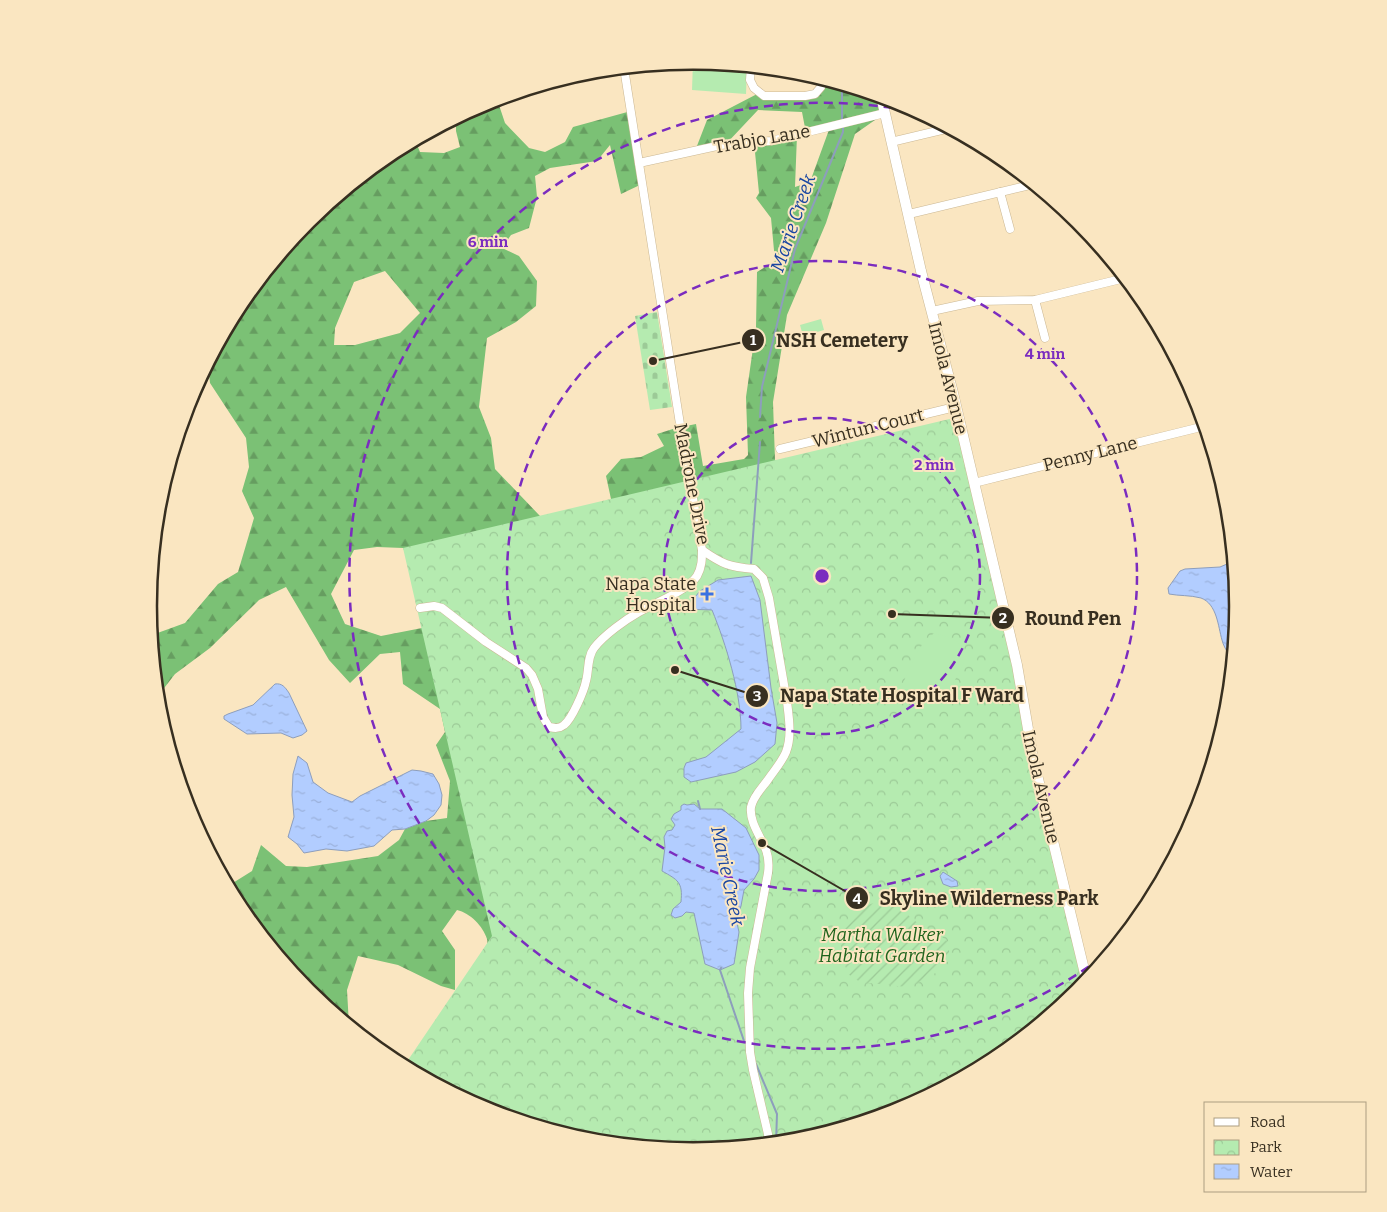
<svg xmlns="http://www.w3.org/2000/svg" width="1387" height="1212" viewBox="0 0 1387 1212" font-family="Bitter,serif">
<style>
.forest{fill:url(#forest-firs);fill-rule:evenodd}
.cemetery{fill:url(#cemetery-stones)}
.park{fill:url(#park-crowns)}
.garden{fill:url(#garden-furrows)}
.pitch{fill:#b5ebb0}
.water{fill:url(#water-ripples);stroke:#8d9ebc}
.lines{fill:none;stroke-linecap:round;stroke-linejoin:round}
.stream{stroke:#8d9ebc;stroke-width:2}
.minor-casing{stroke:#cbb894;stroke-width:9}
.tertiary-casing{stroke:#cbb894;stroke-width:11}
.minor{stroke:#fff;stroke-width:8}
.tertiary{stroke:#fff;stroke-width:10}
.ring{fill:none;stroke:#7b2cbf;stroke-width:2.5;stroke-dasharray:9 6}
.poi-dot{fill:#3b71e1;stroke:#fae6c1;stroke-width:2}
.labels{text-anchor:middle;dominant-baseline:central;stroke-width:4;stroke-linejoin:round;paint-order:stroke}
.street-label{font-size:18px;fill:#372f20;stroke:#fae6c1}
.poi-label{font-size:18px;fill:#372f20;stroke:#fae6c1;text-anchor:end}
.park-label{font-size:18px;font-style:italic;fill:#1f641d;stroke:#fae6c1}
.water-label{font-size:19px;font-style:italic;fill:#1a46a2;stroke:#fae6c1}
.rim{fill:none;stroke:#372f20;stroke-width:2.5}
.centre{fill:#7b2cbf;stroke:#fae6c1;stroke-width:2.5}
.ring-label{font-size:15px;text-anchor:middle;font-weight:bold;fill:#7b2cbf;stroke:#fae6c1;stroke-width:4;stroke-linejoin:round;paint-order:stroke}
.leader{fill:none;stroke:#372f20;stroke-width:2}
.callout-dot{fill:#372f20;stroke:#fae6c1;stroke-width:2}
.mark-label{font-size:15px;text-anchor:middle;font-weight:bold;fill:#fff}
.callout-label{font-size:19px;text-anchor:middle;font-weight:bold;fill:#372f20;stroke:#fae6c1;stroke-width:4;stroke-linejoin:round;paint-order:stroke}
</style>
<defs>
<pattern id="forest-firs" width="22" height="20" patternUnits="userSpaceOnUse" patternTransform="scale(1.25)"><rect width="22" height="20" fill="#7bc175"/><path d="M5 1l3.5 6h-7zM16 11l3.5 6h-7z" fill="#669d60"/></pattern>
<pattern id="cemetery-stones" width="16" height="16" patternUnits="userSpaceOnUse" patternTransform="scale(1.25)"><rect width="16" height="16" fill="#b5ebb0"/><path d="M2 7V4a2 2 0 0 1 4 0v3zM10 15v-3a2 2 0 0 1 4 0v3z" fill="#9cca97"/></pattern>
<pattern id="park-crowns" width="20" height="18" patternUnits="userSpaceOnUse" patternTransform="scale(1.25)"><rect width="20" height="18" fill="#b5ebb0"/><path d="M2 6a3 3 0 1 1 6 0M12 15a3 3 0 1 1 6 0" fill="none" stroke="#9cca97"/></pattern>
<pattern id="garden-furrows" width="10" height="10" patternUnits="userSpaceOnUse" patternTransform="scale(1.25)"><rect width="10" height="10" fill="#b5ebb0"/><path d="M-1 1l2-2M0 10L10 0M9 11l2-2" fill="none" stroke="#9cca97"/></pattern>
<pattern id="water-ripples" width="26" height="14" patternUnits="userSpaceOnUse" patternTransform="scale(1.25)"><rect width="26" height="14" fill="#b2cdff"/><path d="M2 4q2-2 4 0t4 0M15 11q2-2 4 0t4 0" fill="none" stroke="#9ab0da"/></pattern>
</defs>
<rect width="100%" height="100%" fill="#fae6c1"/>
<path class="forest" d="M822,78l59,18 4,17 -30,21 -29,89 -39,92 -14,87 2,58 25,15 -1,665 -106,11 -106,-11 -100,-188c0,-4 1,-10 0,-13 -4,-13 -17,-26 -30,-29l-15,21 13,19v40l-14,-4 -43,-21 -40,-9 -11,34 2,35 -41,-34 -68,-83 -12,-22 24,-15 9,-26 25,21 21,1 71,-11 21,-16 6,-11 21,-8 21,-3 3,-37 -14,-36 9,-13 -5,-23 -37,-25 -3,-32 -20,2 -30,29 -21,-23 -43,-73 -27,13 -49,48 -35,26 -17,22 -6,-61 33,-12 33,-39 20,-12 16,-54 -12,-27 7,-24 -3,-29 -36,-55 -2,-18 33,-62 68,-82 82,-68 24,-13 5,12 24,1 16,-6 -4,-16v-13l29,-15 12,-4 8,24 24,25 16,4 20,-10 8,-15 58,-16 11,73 -21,10 -11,-49 -13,16 -47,7 -15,8 2,21 -8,31 -18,7 -9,13 17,8 18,25 -1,25 -20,16 -29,16 -8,69 12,31 4,31 45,47 10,15 58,-13 3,-19 -5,-23 15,-17 20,-2 23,-11 -7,-12 19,-6 20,-4 7,42 41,-7 4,-4 -2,-58 10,-70 1,-55 18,-11 -4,-43 -15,-20 3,-5 -5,-51 43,-7 -2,52 15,-5 20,-55 -24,6 -4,-21 -44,-2 -32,34 -31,7 12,-31 52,-27 56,1zM385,271l35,42 -20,20 -45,12h-21l1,-17 19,-46zM377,547l26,1 8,18 51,63 -40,-1 -41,8 -36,-12 -14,-30 23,-44z"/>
<path class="cemetery" d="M657,312l15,95 -22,3 -15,-94z"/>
<path class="park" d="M958,417l129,565 -9,9 -82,68 -94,50 -103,31 -106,11 -106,-11 -102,-31 -81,-43 88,-130 -89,-388z"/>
<path class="garden" d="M897,895c3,5 5,13 9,18 12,14 31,17 43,30v17l-9,10 -17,11 -16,6 -47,-5 -12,-8 -7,-20v-21l24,-27z"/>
<g class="pitch">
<path d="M693,61l54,6 -1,27 -54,-4z"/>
<path d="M821,319l3,11 -21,6 -3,-11z"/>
<circle cx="892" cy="613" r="7"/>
<path d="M935,633c8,2 25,7 29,16 1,4 0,9 0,13l-20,40c-12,15 -28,6 -41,-5v-14c8,-16 16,-42 32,-50z"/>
</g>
<g class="water">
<path d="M1234,561l4,45 -4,43 -1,5h-5c-2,-5 -5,-9 -6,-14 -4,-14 -5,-36 -21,-42 -11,-3 -22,-2 -32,-4l-1,-6 12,-17 5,-2 35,-2z"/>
<path d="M751,576l9,24 11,88 6,35 -2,21 -20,18 -19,10 -45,10 -7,-5v-9l2,-5 20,-6 35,-28c0,-36 -15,-85 -29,-119l-27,-1 15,-18 18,-11z"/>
<path d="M275,684c7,-1 10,3 14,9l18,38 -5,4 -9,3 -12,-5 -34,1 -23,-15v-3l4,-2 25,-9z"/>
<path d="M298,756l9,7 6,19 15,11 24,9 8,-6 52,-26 9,1 12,3 6,10 3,11 -1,10 -7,10 -8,6 -21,8 -13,1 -18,16 -27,5 -21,-2 -22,4 -7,-9 -9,-7 6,-20 -2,-22 1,-21z"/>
<path d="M684,804l3,1 7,-1 6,5h22l24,19 13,27v15l-5,9 -10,11 -3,16 -5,13 3,13 -5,32 -14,6 -15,-6 -11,-51 -8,-1 -4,4 -7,2 -4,-3 2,-6 8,-7c2,-20 -3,-22 -19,-31l3,-24 -1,-10 3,-6 5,-1 3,-5 -4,-6 3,-5 7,-4v-4z"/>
<path d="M943,872l14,9 1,5 -7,1 -8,-3 -3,-8z"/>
</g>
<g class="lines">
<g class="stream">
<path d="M842,85v34"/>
<path d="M760,417l2,-30 33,-138 48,-117v-4"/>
<path d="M751,563l9,-121"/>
<path d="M698,801l2,8"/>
<path d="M721,968l-1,2 24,71"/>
<path d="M756,1064l21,50 -1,29"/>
</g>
<defs>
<g id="minor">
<path d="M751,67l-1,13 4,8 10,8h41l10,-2 6,-7 1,-9"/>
<path d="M624,68l56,356 22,126c20,14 27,17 52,19l9,9 6,20 18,104c2,16 5,35 -1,50 -4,10 -13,20 -19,29 -6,8 -14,16 -16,26 -2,15 10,30 15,43 3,8 3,15 2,23l-18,95 -2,25 2,59 3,18 15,64 1,9"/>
<path d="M891,142l59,-14"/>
<path d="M639,163l87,-19 45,-3 114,-28"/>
<path d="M1000,192l10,37"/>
<path d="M909,214l125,-30"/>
<path d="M1035,300l10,38"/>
<path d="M932,311l46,-10 57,-1 90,-22"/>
<path d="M780,449l175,-42"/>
<path d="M974,483l231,-57"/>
<path d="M420,608l14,-2 8,2 44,34 40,26 6,7 6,14 5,28 6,10c5,1 10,2 15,-2 8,-6 20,-34 22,-44 3,-10 1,-24 8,-33 10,-13 31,-28 45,-36 16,-9 48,-21 58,-36 5,-9 5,-17 5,-26"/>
</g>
<path id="tertiary" d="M881,96l40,175 32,122 64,272 16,93 54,224"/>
</defs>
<use href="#minor" class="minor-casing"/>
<use href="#tertiary" class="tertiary-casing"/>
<use href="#minor" class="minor"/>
<use href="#tertiary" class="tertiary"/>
</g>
<g class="ring">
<circle cx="822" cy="576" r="158"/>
<circle cx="822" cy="576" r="315"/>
<path d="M1113 949A473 473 0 1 1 920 113"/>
</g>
<path class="poi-dot" d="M704.5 586.5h5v5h5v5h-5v5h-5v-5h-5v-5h5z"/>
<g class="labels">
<g class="street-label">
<text transform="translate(762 139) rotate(-10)">Trabjo Lane</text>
<text transform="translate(948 378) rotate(76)">Imola Avenue</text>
<text transform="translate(868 428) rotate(-14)">Wintun Court</text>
<text transform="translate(1090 454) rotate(-14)">Penny Lane</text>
<text transform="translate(692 484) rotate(79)">Madrone Drive</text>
<text transform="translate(1041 787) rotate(77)">Imola Avenue</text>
</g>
<g class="poi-label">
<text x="696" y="584">Napa State<tspan x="696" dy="21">Hospital</tspan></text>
</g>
<g class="park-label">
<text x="882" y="935">Martha Walker<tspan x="882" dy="21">Habitat Garden</tspan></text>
</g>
<g class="water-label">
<text transform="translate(793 223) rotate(-71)">Marie Creek</text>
<text transform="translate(728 876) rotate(78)">Marie Creek</text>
</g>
</g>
<path d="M0 0H1387V1212H0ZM157 606a536 536 0 1 1 1072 0a536 536 0 1 1-1072 0Z" fill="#fae6c1" fill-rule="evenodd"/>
<path class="rim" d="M157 606a536 536 0 1 1 1072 0a536 536 0 1 1-1072 0Z"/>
<circle cx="822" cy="576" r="8" class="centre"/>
<g class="ring-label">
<text x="488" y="247">6 min</text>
<text x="1045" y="359">4 min</text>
<text x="934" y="470">2 min</text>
</g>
<path class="leader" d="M653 361L753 340M892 614L1003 618M675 670L757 696M762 843L857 898"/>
<g class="callout-dot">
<circle cx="653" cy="361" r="5"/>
<circle cx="892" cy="614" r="5"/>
<circle cx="675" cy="670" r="5"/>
<circle cx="762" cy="843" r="5"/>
<circle cx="753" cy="340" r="12"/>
<circle cx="1003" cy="618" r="12"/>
<circle cx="757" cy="696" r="12"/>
<circle cx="857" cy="898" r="12"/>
</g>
<g class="mark-label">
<text x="753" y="345">1</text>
<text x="1003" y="623">2</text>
<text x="757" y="701">3</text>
<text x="857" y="904">4</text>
</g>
<g class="callout-label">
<text x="842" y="347">NSH Cemetery</text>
<text x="1073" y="625">Round Pen</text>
<text x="902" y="702">Napa State Hospital F Ward</text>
<text x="989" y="905">Skyline Wilderness Park</text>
</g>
<rect x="1204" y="1102" width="162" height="90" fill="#fae6c1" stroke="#ac9d81"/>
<rect x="1214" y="1118" width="25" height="8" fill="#ffffff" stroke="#ac9d81"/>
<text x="1250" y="1127" font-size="15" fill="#372f20">Road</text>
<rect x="1214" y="1140" width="25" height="15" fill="url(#park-crowns)" stroke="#ac9d81"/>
<text x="1250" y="1152" font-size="15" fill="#372f20">Park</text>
<rect x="1214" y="1164" width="25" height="15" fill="url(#water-ripples)" stroke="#ac9d81"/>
<text x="1250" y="1177" font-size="15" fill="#372f20">Water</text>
</svg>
